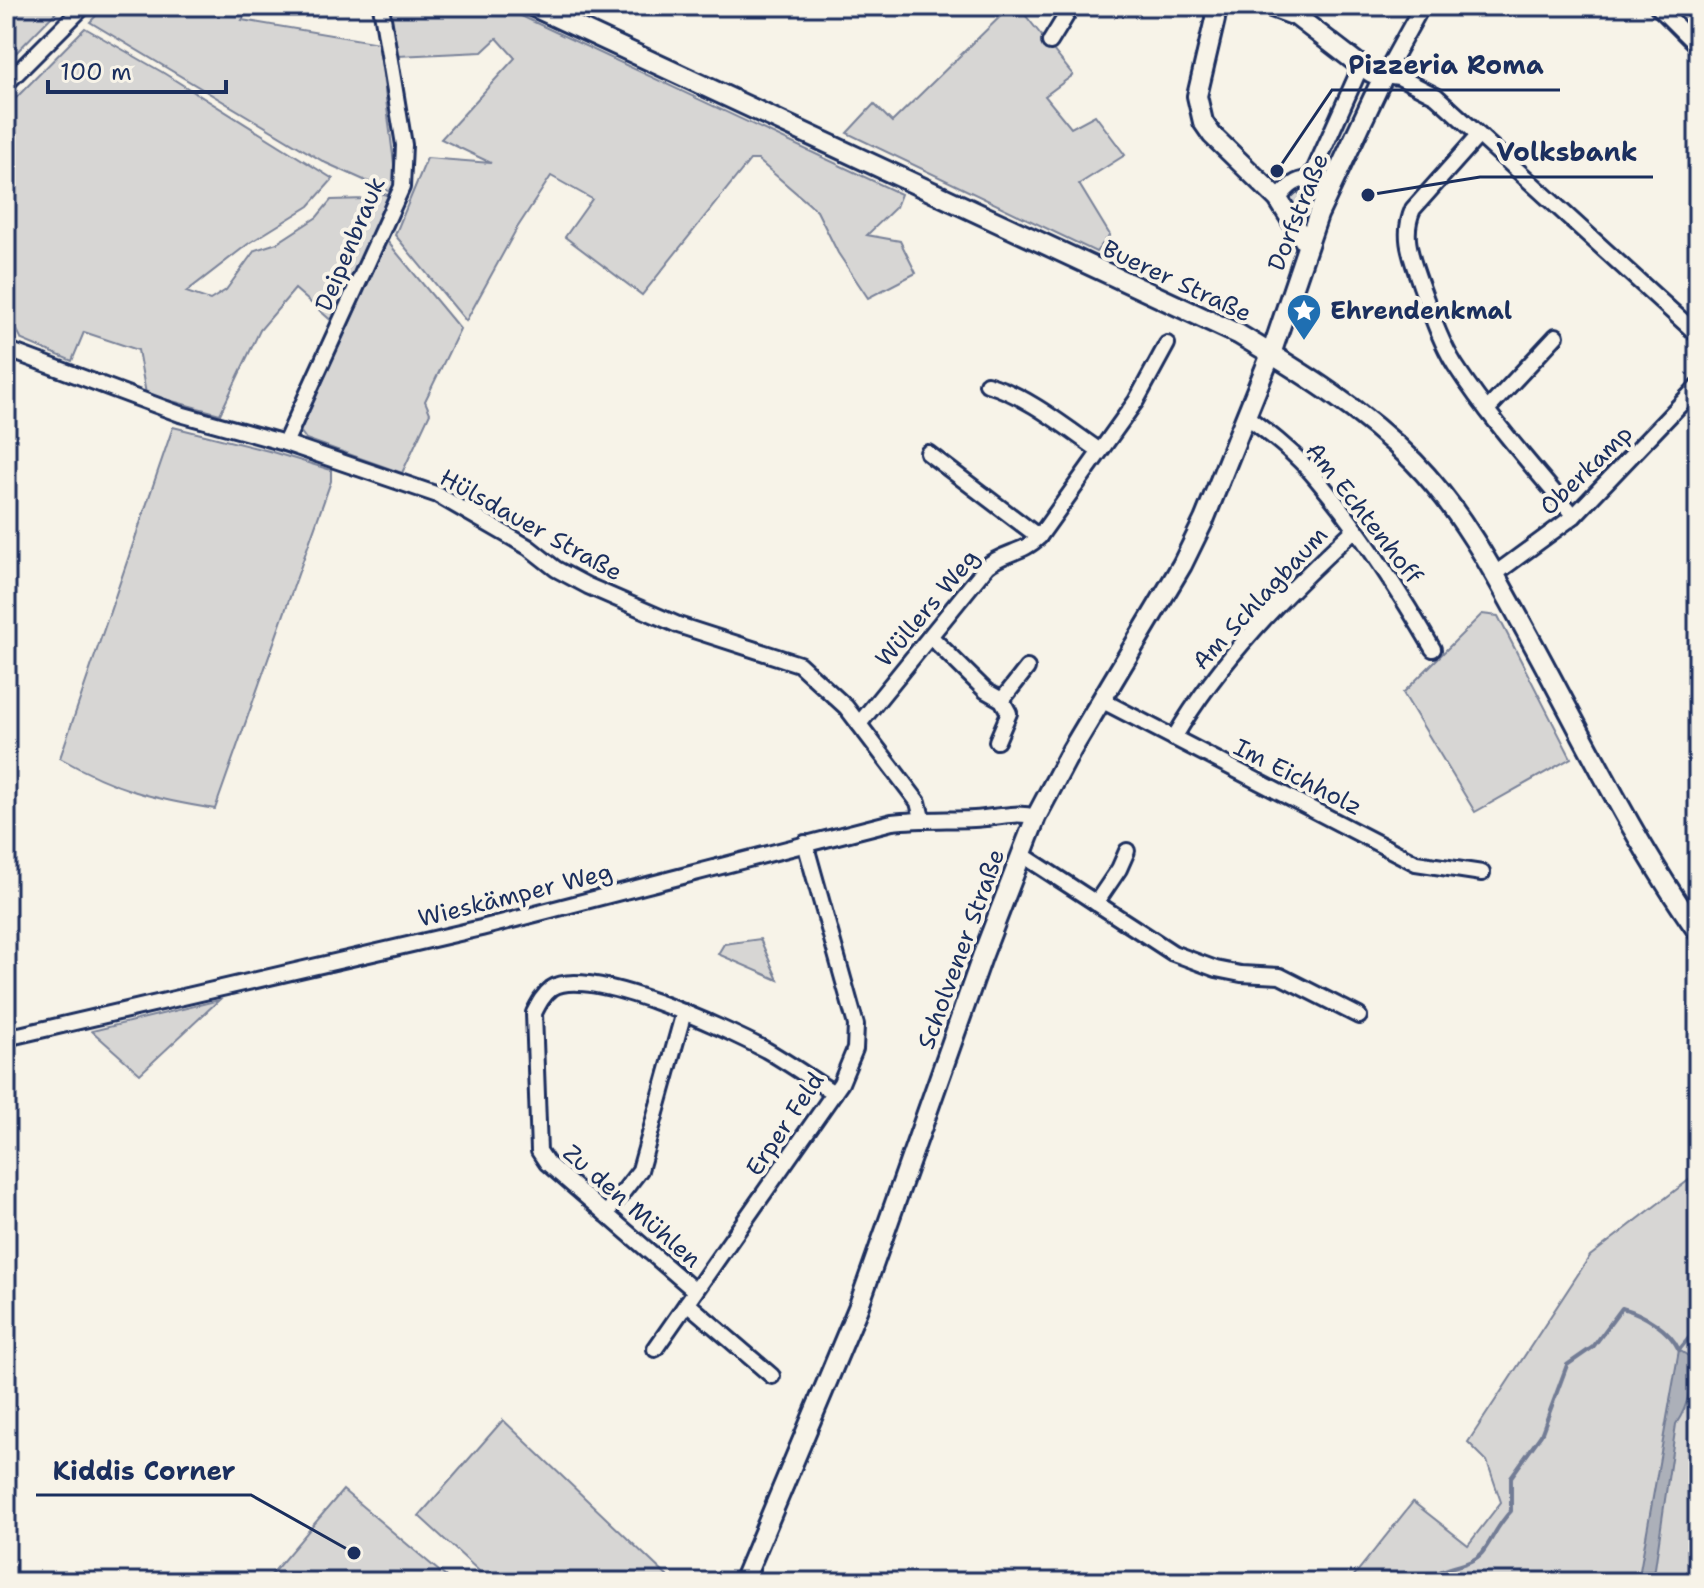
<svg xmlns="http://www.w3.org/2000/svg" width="1704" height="1588" viewBox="0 0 1704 1588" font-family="'Shantell Sans',sans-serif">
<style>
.green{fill:#d7d6d4;stroke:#798299;stroke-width:2}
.water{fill:#acb0b9;stroke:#727c95;stroke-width:2}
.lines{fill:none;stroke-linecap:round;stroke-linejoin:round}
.stream{stroke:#727c95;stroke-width:4}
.minor-casing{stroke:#1b2f5e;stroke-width:20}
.major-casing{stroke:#1b2f5e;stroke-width:24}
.minor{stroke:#f7f3e8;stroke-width:14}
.major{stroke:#f7f3e8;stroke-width:18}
.labels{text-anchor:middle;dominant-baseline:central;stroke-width:8;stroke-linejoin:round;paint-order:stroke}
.street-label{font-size:24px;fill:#1b2f5e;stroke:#f7f3e8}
.poi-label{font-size:24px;font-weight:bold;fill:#1b2f5e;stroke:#f7f3e8;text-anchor:start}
.leader{fill:none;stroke:#1b2f5e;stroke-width:3}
.callout-dot{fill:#1b2f5e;stroke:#f7f3e8;stroke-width:3}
.callout-label{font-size:26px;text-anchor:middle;font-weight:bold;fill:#1b2f5e;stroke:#f7f3e8;stroke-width:8;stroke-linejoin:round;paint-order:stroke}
</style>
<rect width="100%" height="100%" fill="#f7f3e8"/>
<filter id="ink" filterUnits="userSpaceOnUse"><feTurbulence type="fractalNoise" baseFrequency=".0125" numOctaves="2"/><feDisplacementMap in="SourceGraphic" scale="16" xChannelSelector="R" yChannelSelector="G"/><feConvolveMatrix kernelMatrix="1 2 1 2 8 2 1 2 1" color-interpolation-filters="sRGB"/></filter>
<g filter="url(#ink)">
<g class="green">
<path d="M6,6h56l-56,57z"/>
<path d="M105,6h147l-10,14 137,23 17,137 -3,13 -67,-30 -236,-141z"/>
<path d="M389,6h111l401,188 -5,13 -29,28 33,6 16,32 -48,25 -30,-45 -21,-42 -59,-51h-8l-108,135 -77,-58 27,-38 -41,-23 -34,52 -51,93 -71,-86 32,-77 64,5 -50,-24 74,-81 -18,-20 -15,14 -84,4z"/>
<path d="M1011,6h7l55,69 -28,21 26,32 24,-13 30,40 -46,29 31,51 -14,17 -249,-119 27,-29 18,18z"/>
<path d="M85,28l77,44 171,107 -24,27 -61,38 -62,48 24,8 16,-10 29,-40 22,-7 40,-26 14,-17 35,-1 5,-8 17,4 -54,128 -39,-34 -35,41 -40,84 -74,-20 -8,-44 -54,-18 -12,29 -50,-21 -16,-32v-200z"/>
<path d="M1294,191l10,5 5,14 -7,7 -13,-13 -1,-7z"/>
<path d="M387,241l73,88 -35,72 5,12 -28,60 -96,-34 -6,-8z"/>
<path d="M173,427l96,24 62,19v11l-116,328c-62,-10 -99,-19 -155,-51z"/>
<path d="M1482,614l16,2 73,142 -96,54 -72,-119z"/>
<path d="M760,939l18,41 -60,-26 6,-10z"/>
<path d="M219,1000l-79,74 -48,-43z"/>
<path d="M1698,1173v409h-349l64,-80 55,43 33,-43 -14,-41 -19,-19 122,-186z"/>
<path d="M503,1420l167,159 -2,3h-177l-72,-66z"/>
<path d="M343,1490l109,92h-187z"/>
</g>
<path class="water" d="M1679,1350l11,7c4,22 -1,48 -14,67l-23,158h-15z"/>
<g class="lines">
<path class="stream" d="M1427,1582c14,-18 41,-13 55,-29 11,-14 15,-28 29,-42v-34l30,-42 26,-70 26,-18 29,-39c22,6 48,22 57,42l19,-23"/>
<defs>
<g id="minor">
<path d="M1422,6l-38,69 15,2 37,19 262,239"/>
<path d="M1657,6l41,41"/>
<path d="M1050,42l22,-36"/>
<path d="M6,84l78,-78"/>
<path d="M1479,135l-66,74c-12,27 -1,50 8,77 10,27 19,55 34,79 35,54 78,102 119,151"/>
<path d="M1278,199c9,-10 15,-19 30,-20l6,-8 47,-105"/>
<path d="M6,349l174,65 105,29 153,52 90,52 28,22 32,17 90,39 121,39 47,43 72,95 4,16"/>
<path d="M987,384c41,12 78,43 113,67"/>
<path d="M1487,410l69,-74"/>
<path d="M1246,416c24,18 49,37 69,61 45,53 83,112 118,172"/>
<path d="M285,443l117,-256 2,-42 -23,-139"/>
<path d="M928,453l111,84"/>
<path d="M1495,574l79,-58 124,-130"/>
<path d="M931,637l55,54 16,9 7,13 -12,28"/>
<path d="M1002,700l25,-32"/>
<path d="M1101,700l315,163 66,10"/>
<path d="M859,724l128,-158c16,-14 37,-13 52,-29l97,-136 31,-57"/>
<path d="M1174,738c46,-79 113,-146 180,-208"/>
<path d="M1021,854l152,99 43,16 25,5 39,2 79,40"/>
<path d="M1096,903l23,-34 8,-18"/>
<path d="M6,1038l475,-110 411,-106c28,-3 54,-2 82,-3 22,-1 41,-8 62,-2"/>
<path d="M606,1214l34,-44 44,-158"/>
<path d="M695,1291l-148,-128 -8,-12 -5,-138c5,-10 9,-18 18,-25 36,-24 176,42 214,62 23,13 45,29 68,43"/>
<path d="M655,1349l32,-46"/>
<path d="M772,1376l-85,-73 154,-220 14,-34 1,-24 -51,-182"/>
</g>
<g id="major">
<path d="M532,6l706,328c62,37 125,76 176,128 48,49 81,112 113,171 55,100 105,206 171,299"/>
<path d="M1215,6v13l-18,77 6,26 9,13 66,64 29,46"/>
<path d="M743,1582l115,-274 124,-351 54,-140 35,-66 111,-186 22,-45 67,-166 47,-139 66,-140 -12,-2 -11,-7 -65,-50 -27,-10"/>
</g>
</defs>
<use href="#minor" class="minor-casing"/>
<use href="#major" class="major-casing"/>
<use href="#minor" class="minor"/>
<use href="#major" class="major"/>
</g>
</g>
<defs>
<symbol id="sight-pin" viewBox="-11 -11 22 30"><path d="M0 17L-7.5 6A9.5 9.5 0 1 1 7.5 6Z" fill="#1f6fb2" stroke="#f7f3e8"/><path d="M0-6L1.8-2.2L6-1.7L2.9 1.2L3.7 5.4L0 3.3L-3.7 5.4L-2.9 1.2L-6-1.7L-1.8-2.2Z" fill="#fff"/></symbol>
</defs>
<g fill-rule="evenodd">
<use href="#sight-pin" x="1284" y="291" width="40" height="54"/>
</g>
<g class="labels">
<g class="street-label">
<text transform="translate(1298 212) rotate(-68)">Dorfstraße</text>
<text transform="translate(350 244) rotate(-67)">Deipenbrauk</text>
<text transform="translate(1177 281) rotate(25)">Buerer Straße</text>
<text transform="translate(1586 470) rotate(-44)">Oberkamp</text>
<text transform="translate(1364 513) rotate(52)">Am Echtenhoff</text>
<text transform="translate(531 525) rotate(29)">Hülsdauer Straße</text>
<text transform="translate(1260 598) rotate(-47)">Am Schlagbaum</text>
<text transform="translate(927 608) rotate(-50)">Wüllers Weg</text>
<text transform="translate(1298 777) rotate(27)">Im Eichholz</text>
<text transform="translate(515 895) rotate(-14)">Wieskämper Weg</text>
<text transform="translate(961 949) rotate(-70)">Scholvener Straße</text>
<text transform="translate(785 1124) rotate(-56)">Erper Feld</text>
<text transform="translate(632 1206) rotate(41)">Zu den Mühlen</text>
</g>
<g class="poi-label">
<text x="1330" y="311">Ehrendenkmal</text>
</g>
</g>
<path class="leader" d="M1277 171L1332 90H1560M1368 195L1480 177H1653M354 1553L251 1495H36"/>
<g class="callout-dot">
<circle cx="1277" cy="171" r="8"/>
<circle cx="1368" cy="195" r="8"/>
<circle cx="354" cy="1553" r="8"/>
</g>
<g class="callout-label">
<text x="1446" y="74">Pizzeria Roma</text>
<text x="1567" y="161">Volksbank</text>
<text x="144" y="1480">Kiddis Corner</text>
</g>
<rect width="1704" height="1588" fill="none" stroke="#f7f3e8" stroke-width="32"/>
<rect x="16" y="16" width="1672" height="1556" fill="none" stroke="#1b2f5e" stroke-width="3" filter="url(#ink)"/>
<path d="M48 80v12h178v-12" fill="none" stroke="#1b2f5e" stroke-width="4"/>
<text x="60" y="80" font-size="24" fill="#1b2f5e" stroke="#f7f3e8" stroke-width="6" paint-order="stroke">100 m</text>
</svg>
